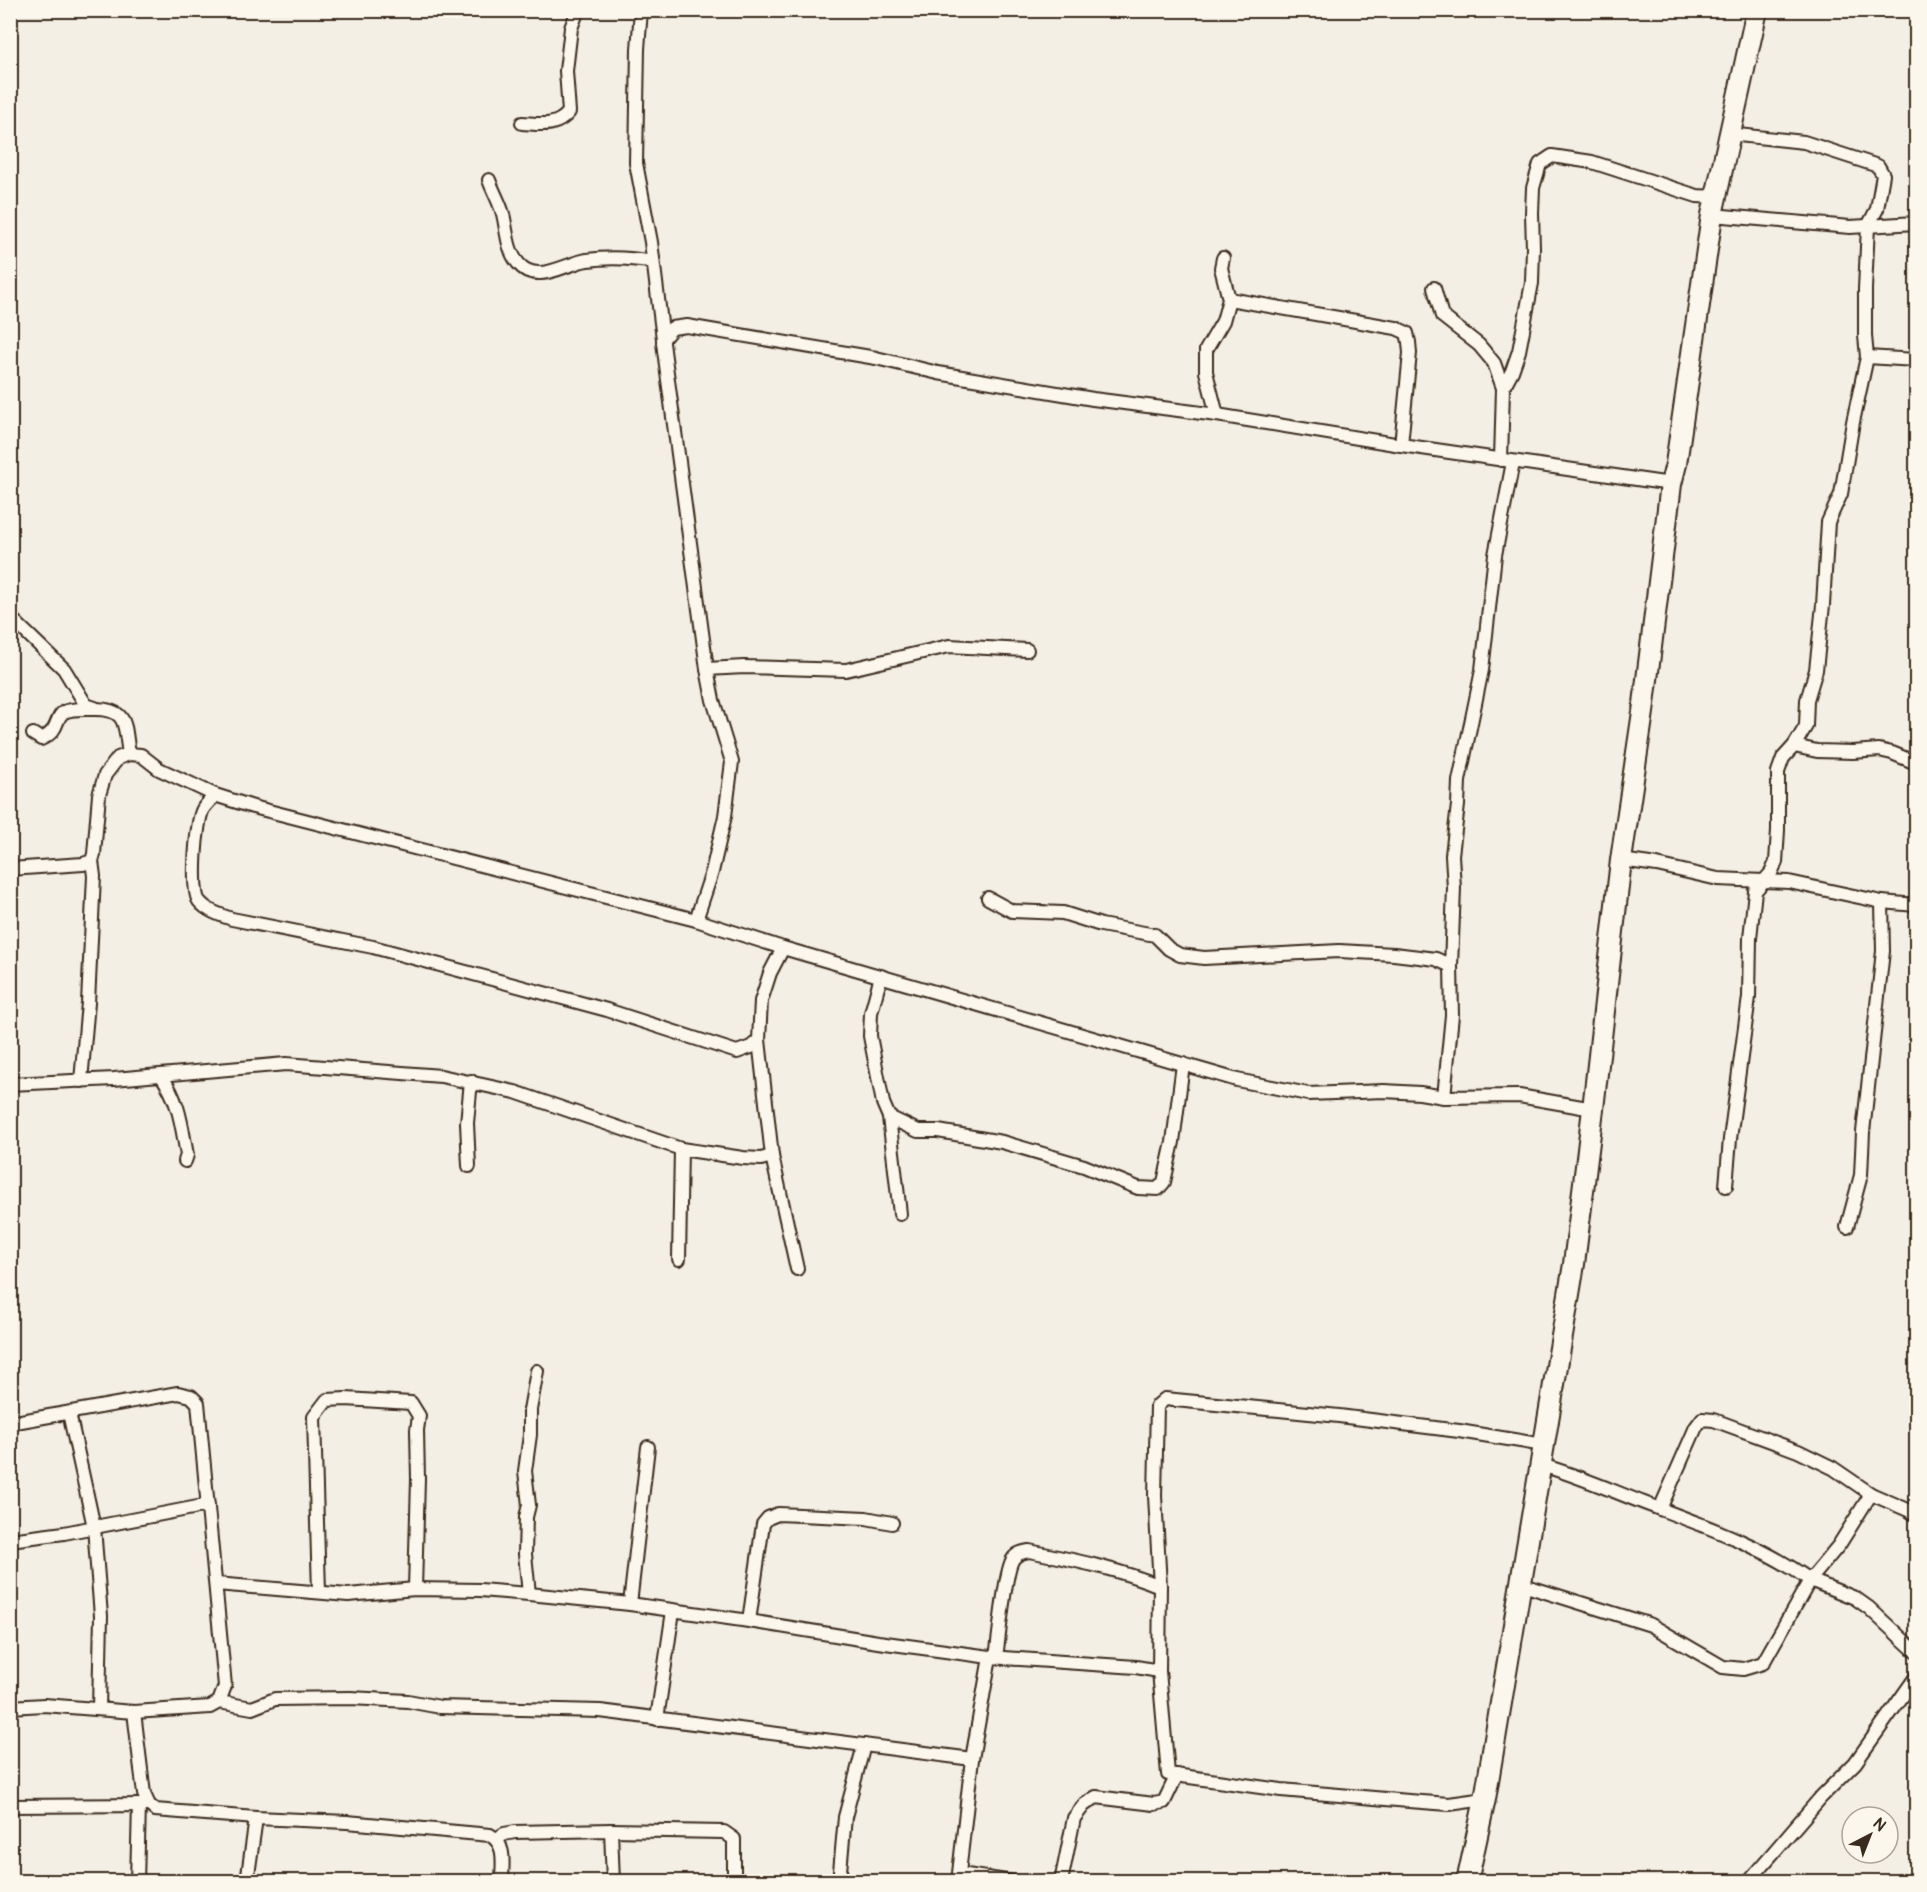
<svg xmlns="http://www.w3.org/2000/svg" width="1927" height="1892" viewBox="0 0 1927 1892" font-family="Pangolin,sans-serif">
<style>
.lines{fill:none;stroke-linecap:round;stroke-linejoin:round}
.minor-casing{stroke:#3b2a1e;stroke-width:16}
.primary-casing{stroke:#3b2a1e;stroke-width:24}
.minor{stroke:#fbf7ec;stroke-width:12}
.primary{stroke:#fbf7ec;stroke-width:20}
</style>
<rect width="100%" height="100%" fill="#f3efe4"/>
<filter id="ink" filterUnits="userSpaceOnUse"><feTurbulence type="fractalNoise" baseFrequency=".0167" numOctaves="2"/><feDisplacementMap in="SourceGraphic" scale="12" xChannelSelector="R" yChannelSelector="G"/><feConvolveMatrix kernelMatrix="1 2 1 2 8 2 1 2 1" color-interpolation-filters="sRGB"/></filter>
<g filter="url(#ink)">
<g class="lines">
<defs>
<g id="minor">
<path d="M641,10l-3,39 -2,114 15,79 12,97"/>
<path d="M522,123c19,1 34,5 47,-11l-3,-41 5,-43 7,-18"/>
<path d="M489,180c4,11 11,23 14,34 4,16 4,36 15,49 18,23 48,0 69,-3 22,-3 44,-2 66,2"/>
<path d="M1712,215l138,12 66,-4"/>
<path d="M1434,288l8,28 37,29 15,18 9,25 -2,72"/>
<path d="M1229,299l167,29 11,5 2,9 1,11 -9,92"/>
<path d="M1867,357l49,3"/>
<path d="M1503,388l9,-17 7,-20 13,-68 1,-35 -1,-35 1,-25 7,-24 12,-8 40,6 105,34 18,1"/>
<path d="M1217,415l-11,-43v-22l17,-29 6,-22 -8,-31 2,-10"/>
<path d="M10,617l54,52 22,36 9,3"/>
<path d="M707,669l-44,-326v-4l9,-11 15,-2 189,32 62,15 155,26 124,16 184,30 270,39"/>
<path d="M33,734l8,5c20,-9 13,-21 23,-27 8,-4 20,-3 28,-3 37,-1 32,16 37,45"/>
<path d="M1794,746l23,5 36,1 26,-2 13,3 24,10"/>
<path d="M215,795c-3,4 -9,9 -12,14 -7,13 -12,81 -4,92 8,10 21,14 33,18l141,28 234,63 130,42 14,-5 8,-7"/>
<path d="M1621,860l36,5 61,14 71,3 93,20 34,3"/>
<path d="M10,869l73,-5 9,-3 2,-7 5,-59 6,-20 13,-17 11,-4 12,1 18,14 56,26 38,12 443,113 87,28 454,132 71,14 76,-3 36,2 24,4 75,-1 74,13"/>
<path d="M988,898l24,13 51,2 38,12 54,10 14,14 11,6 24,3 135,-7 55,3 42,5 15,7"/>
<path d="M696,920l16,-48 13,-56 7,-54 -19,-62 -6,-31 37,-2 102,3 103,-24 78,4"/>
<path d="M783,948l-13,25 -9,28 -2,39 13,116 25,113"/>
<path d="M881,976l-10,37 -1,23 13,67 6,14 29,14h20l64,11 82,24 54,22 20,1 6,-7 9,-40 10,-78"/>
<path d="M161,1075c19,28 20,48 26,80l-2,6"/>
<path d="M81,1081l7,-78 6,-127 -2,-15"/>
<path d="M10,1084l104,-5 172,-15 155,12 74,16 166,57 62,9 18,1 11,-3"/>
<path d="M1444,1097l8,-82 -1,-49 3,-78 -2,-33 6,-50 1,-24 23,-111 13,-115 18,-93"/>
<path d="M889,1117l11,97"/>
<path d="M469,1166l-2,-43 4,-42"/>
<path d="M1726,1186l4,-47 19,-142 1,-59 5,-47 16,-18 5,-11 2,-32v-58l5,-14 11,-12 12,-20 1,-26 9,-30 7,-65 5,-83 13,-28 12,-72 14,-65 -2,-21v-47l3,-63 9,-17 6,-34 -5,-9 -74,-24 -75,-8"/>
<path d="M1847,1227l14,-52 2,-43 20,-181 -1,-49"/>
<path d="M679,1259l2,-110"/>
<path d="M69,1413l25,114 7,89 -2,93"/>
<path d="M10,1423l168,-30 13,3 7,7 27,283 -6,16 -9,5 -76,5 -90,-7 -34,2"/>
<path d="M1541,1465c36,10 69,25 103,38 58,22 115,41 166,77l29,-35 32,-51"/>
<path d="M1660,1509l36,-82 6,-8 12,1 84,31 35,17 38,26 37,16 8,5"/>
<path d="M10,1540l54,-7 144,-28"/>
<path d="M216,1584l132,11 67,-6 65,1 49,4 101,10 119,17 129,21 112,15 146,10 23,4"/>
<path d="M1520,1584l131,41 72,42 20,2 20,-6 47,-83 45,18 14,10 47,44"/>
<path d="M319,1592l-5,-175 13,-17 19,-1 65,4 8,13 -2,14 1,49 -3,110"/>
<path d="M529,1594l-4,-40 1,-37 3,-12 -4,-34 5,-36v-25l7,-39"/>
<path d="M630,1604l18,-157"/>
<path d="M749,1621l14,-97 5,-6 10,-4 88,4 26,5"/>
<path d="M996,1657c3,-18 9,-87 17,-98 4,-6 10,-7 16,-8 45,9 89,18 131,35"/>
<path d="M219,1702l33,6 23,-9 75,-1 58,3 32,6 160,4 372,48"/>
<path d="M134,1712l10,82 5,11 6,5 101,8 91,4 143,13c17,10 12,29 12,47"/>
<path d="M657,1719l16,-108"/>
<path d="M1485,1799l-36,5 -40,-3 -128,-11 -113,-16 -9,-103 1,-85 -5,-90 2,-90 8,-7 174,17 120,15 85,14"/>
<path d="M10,1806l139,-1"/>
<path d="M611,1830l113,2 10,7v43"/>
<path d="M497,1839l7,-5 11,-2 96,-2 2,52"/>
<path d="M960,1874l53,8"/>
<path d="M137,1882l2,-77"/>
<path d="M247,1882l9,-64"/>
<path d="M839,1882l6,-65 19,-72"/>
<path d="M958,1882l14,-123 18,-102"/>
<path d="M1061,1882l13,-64 10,-13 12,-8 58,7 10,-2 13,-27"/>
<path d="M1748,1882l74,-86 33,-33 61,-86"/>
</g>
<path id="primary" d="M1467,1882l18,-83 89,-535 19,-155 28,-249 22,-148 28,-228 5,-20 36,-249 45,-205"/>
</defs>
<use href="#minor" class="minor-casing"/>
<use href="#primary" class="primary-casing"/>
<use href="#minor" class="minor"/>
<use href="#primary" class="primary"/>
</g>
</g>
<rect width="1927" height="1892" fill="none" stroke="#fbf7ec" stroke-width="36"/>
<rect x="18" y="18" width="1891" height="1856" fill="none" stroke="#3b2a1e" stroke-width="2" filter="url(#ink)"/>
<g transform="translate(1870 1835) rotate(42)"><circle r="28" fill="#fbf7ec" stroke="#aea59a" stroke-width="1.5"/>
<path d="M0-4.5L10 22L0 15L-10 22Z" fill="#3b2a1e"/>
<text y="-9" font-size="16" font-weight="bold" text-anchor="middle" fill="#3b2a1e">N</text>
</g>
</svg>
